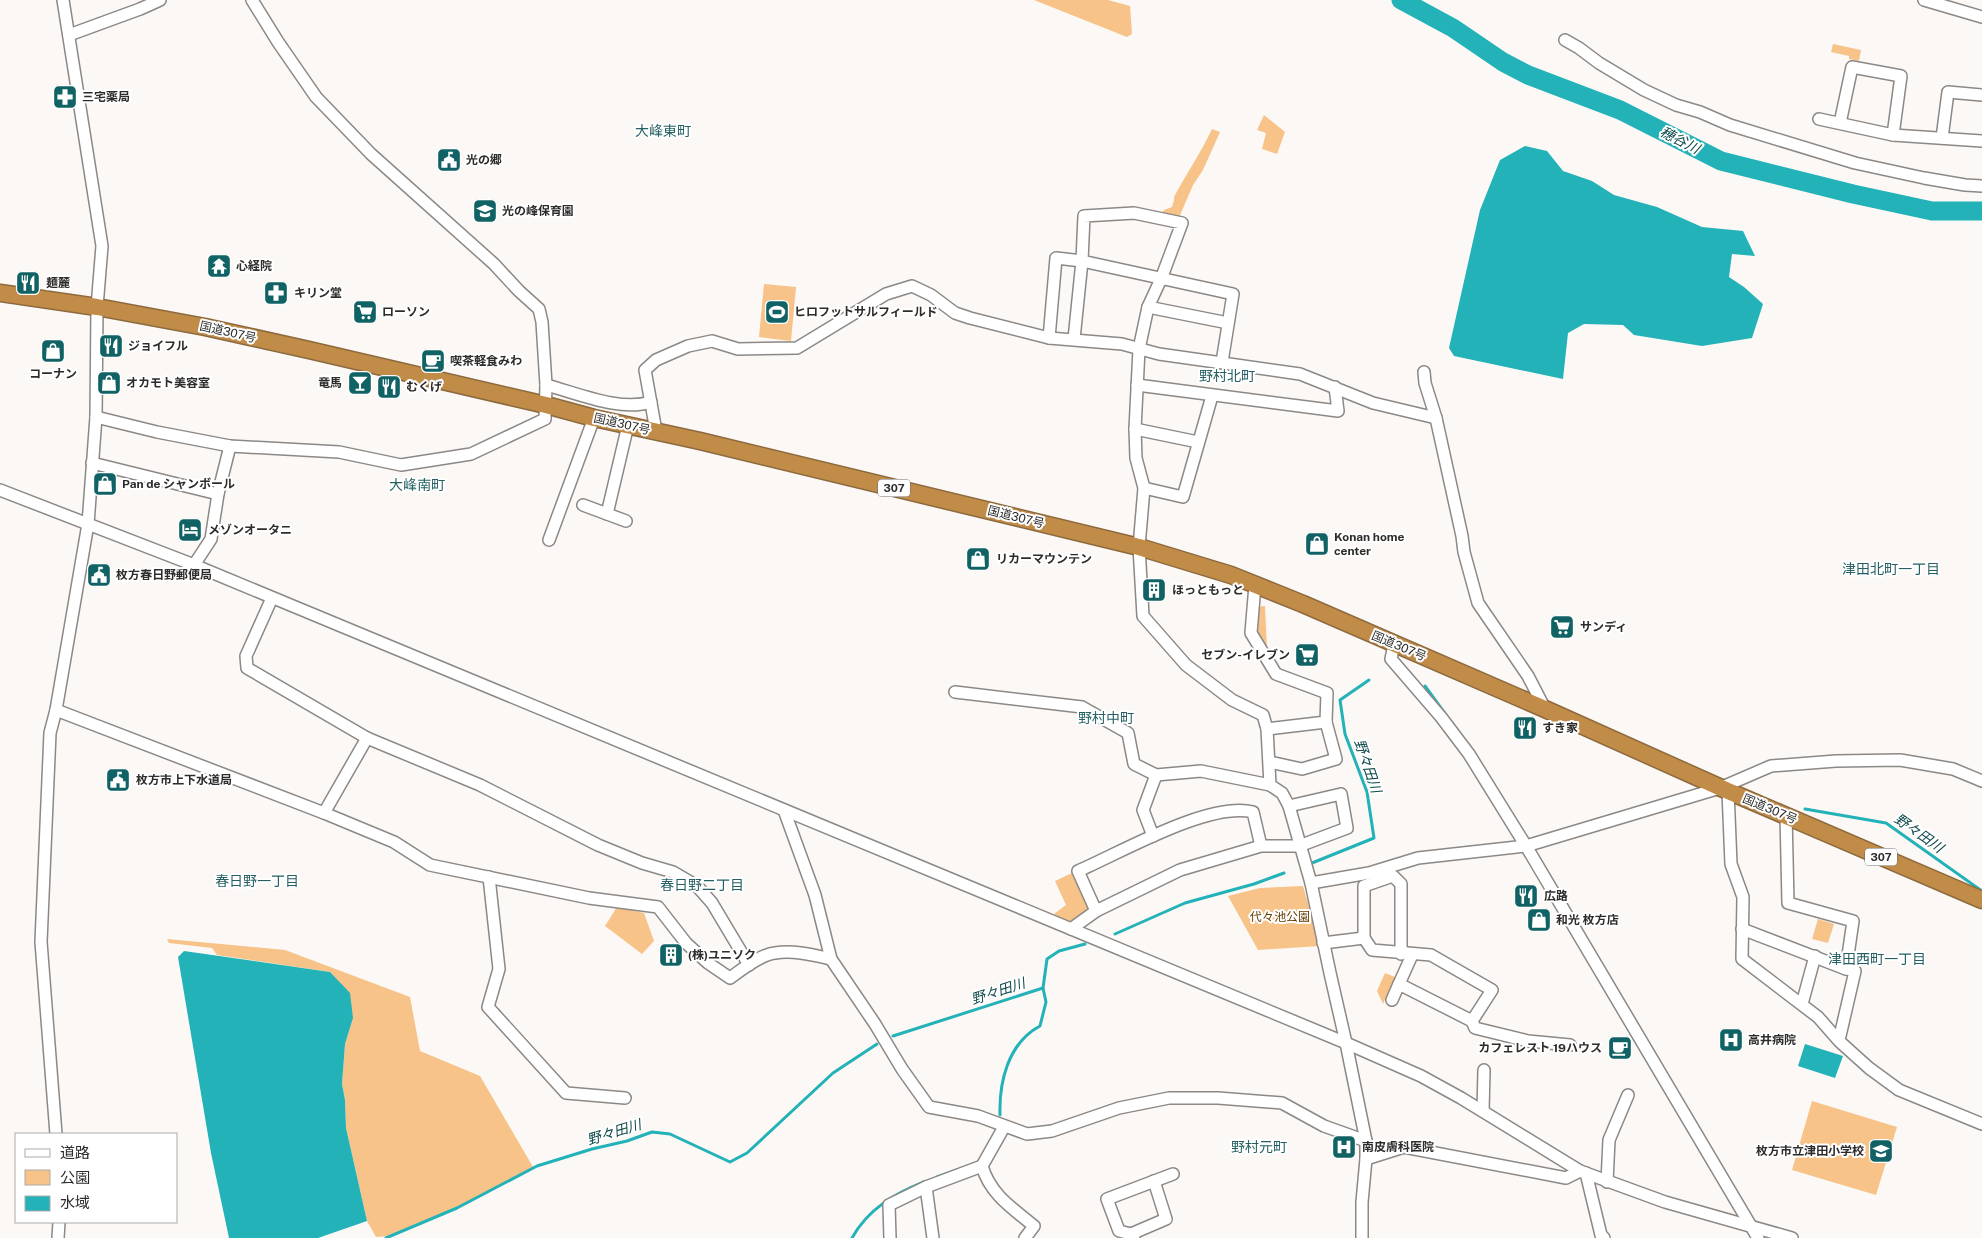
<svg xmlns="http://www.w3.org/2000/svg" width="1982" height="1238" viewBox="0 0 1982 1238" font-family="'Public Sans','Noto Sans JP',sans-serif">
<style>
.green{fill:#f7c388}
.water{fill:#22b2b7}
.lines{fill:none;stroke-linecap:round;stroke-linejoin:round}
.stream{stroke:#22b2b7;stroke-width:3}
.river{stroke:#22b2b7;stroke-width:19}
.minor-casing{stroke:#8b8886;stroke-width:14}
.highway-casing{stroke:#8d6a3e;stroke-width:19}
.minor{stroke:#fff;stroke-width:11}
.highway{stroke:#c18b48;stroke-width:16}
.labels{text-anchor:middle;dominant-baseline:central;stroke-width:4;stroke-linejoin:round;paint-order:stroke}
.shield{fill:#fff;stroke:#6c6b6b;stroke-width:1}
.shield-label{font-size:11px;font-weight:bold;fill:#2d2c2b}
.poi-label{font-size:12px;font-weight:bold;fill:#2d2c2b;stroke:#fff;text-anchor:start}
.street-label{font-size:12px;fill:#2d2c2b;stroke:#fff}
.park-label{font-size:12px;fill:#623b00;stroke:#fff}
.neighbourhood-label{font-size:14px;fill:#266063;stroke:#fff}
.water-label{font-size:14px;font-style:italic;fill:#0f494b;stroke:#fff}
</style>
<rect width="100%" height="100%" fill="#fbf8f6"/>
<g class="green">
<path d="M1034,0h74l22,6 2,28 -5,3z"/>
<path d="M1833,44l28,6 -2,11 -10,-2v-3l-18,-4z"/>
<path d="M1264,115l21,17 -8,22 -15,-5 4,-16 -9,-3z"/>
<path d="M1212,129l8,3 -17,38 -10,15 -15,35 -17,-6 3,-4 8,-3 2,-7v-3c12,-23 27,-44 38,-68z"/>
<path d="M764,284l32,3 -5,54 -32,-4z"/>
<path d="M1265,606l2,43 -9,-13 -1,-29z"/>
<path d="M1074,872l15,36 -18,16 -17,-10 12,-9 -11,-24z"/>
<path d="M1303,886l17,60 -62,4 -30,-54 32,-8z"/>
<path d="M617,907l27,6 10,28 -12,13 -37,-28z"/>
<path d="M1818,919l16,5 -6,19 -16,-4z"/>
<path d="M167,939l118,11 125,47 10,54 60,25 53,91 -61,33 -80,36 -16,1 -9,-16 -21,-93 -1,-28 -3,-16 3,-40 8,-26 -23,-46 -113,-17 -5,-7 -43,-5z"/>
<path d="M1385,973l10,4 -12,27 -6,-13z"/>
<path d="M1812,1101l85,26 -21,68 -84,-25z"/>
</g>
<g class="water">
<path d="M1525,146l22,5 16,20 29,10 22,14 43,12 45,20 41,4 12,25 -23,-2 -3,23 15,10 19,17 -11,34 -50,8 -68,-11 -11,-10 -39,-1 -16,9 -5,46 -109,-23 -5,-8 31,-138 20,-50z"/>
<path d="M184,951l146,21 20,21 3,25 -8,26 -3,40 3,16 1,28 21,93 -49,17h-89l-18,-85 -33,-196z"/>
<path d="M1805,1044l38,12 -8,22 -37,-12z"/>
</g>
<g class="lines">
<g class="stream">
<path d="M1425,686l21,29"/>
<path d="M1805,809l81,14 96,68"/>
<path d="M1312,863l62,-25 -7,-46 -22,-58 -5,-34 29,-20"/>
<path d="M1115,934l70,-31 69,-19 30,-11"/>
<path d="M893,1036l150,-48"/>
<path d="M1000,1115c-1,-33 8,-72 40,-89l6,-24 -3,-14 4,-29 12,-8 26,-7"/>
<path d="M937,1177l23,-8"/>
<path d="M386,1238l71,-30 80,-42 55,-17 35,-8 25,-9 18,2 60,28 17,-9 86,-80 44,-29"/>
<path d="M852,1238c16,-29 42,-44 72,-56"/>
</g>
<path class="river" d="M1401,0l52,28 50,34 25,13 92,35 101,51 132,33 79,17h50"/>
<defs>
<g id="minor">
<path d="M1924,0l58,17"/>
<path d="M69,35l71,-26 20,-9"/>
<path d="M1565,40l14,8 20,15 45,27 32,15 24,7 30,13 125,38 69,15 41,7 17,1"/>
<path d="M1819,119l74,16 89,6"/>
<path d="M1840,123l12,-56 49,9 -8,59"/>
<path d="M1942,138l6,-46 34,3"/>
<path d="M1148,307l80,16"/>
<path d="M1049,338l7,-80 26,3 -8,78"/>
<path d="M1222,362l11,-68 -151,-33 2,-45 50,-3 48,10 -21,56 -13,28 -9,42 -4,80 1,29 8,30 -5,59 4,69 43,49 46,35 31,15 4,14 3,56 12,8 7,13 22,77 19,90 16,70 20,98v18l-4,43v36"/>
<path d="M1424,372l1,11 11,35 26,118 2,16 14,51 50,73 17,33"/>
<path d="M546,385c31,8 74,27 105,17"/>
<path d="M1137,385l201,26 -3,-24"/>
<path d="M96,417l61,15 73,14 109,6 62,13 70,-11 74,-35 1,-34 -4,-63 -3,-13 -20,-18 -25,-27 -123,-110 -55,-57 -38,-55 -26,-42"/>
<path d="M1135,429l63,13"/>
<path d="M656,431l-11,-61 11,-10 32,-14 24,-5 26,8 59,-1 89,-54 26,-8 19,9 24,18 15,5 79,20 73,6 37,10 141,20 73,29 63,15"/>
<path d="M92,463l126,31"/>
<path d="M1144,488l39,9 29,-101"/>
<path d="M0,490l194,75 1152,478 75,33 40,22 119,73 85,31 127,36"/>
<path d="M583,505l43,16"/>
<path d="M607,514l21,-89"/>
<path d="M549,540l45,-122"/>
<path d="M194,565l17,-26 7,-45 12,-48"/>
<path d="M1255,585l-4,48 25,41 51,19 -1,29 -59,7"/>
<path d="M272,598l-26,58 1,12 120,70 -43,75"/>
<path d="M1394,644l-3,15 50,58 28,37 57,92 232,392"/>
<path d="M955,692l127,15 46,26 6,31 22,11 45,-4 69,14"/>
<path d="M56,710l268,103 70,29 36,23 159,33 69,9 28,36 22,20 22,15c11,-8 31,-24 45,-25 19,-3 38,2 56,6"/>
<path d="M367,738l113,47 118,60 44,18 31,9 24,14 15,17 37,62"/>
<path d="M1270,762l32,7 34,-10 -10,-37"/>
<path d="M1728,791l3,73 12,33 -1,62 76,58 21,24 30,27 30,22 83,34"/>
<path d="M784,810l31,85 16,64 44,65 27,45 27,38 49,9 49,18 25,-3 67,-23 50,-10h49l64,5 42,23 42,15"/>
<path d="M1786,815l2,88 65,18 -7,48 9,2 -15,65"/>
<path d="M1153,836l-10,-26 13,-35"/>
<path d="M1261,846l-8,-34c-44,-11 -133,41 -175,59l18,40 84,-41 81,-24h38l48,-18 -6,-34 -52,12"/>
<path d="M489,877l10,92 -11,38 78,86 59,5"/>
<path d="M1311,883l58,-10 49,-15 108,-12 194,-58 51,-22 65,-5 64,-1 53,9 29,12"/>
<path d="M1071,929l25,-18"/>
<path d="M1742,929l104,40"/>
<path d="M1364,938v-52l29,-10 8,8v70"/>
<path d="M1323,943l41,-5 8,12 59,5 61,35 -20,31 -73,-37 -7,16"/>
<path d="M1399,984l13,-29"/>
<path d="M1802,1004l13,-48"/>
<path d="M1472,1021l3,7 53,13 42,4"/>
<path d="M1483,1111l1,-41"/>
<path d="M1004,1127l-22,39c8,28 30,42 52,60l-9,12"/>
<path d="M56,1134l-15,-192 9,-209 6,-23 32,-186 8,-107 1,-110 5,-61 -39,-246"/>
<path d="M1366,1159l38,-12 162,31 14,-7"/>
<path d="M1586,1173l15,62 3,3"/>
<path d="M1607,1182l2,-42 19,-45"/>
<path d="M926,1187l7,51"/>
<path d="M1131,1234l35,-15 -12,-38"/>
<path d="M58,1238l1,-16"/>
<path d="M890,1238l-1,-33 37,-18 56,-21"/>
<path d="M1134,1238l-3,-4 -12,-3 -12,-32 66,-25"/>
</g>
<path id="highway" d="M0,293l97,14 108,20 104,23 237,55 48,13 106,23 439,106 92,28 72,29 242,105 183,82 254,109"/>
</defs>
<use href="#minor" class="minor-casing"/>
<use href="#highway" class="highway-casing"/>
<use href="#minor" class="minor"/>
<use href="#highway" class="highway"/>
</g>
<defs>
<symbol id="pharmacy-square" viewBox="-11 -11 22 22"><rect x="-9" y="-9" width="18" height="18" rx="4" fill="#116265" stroke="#fff"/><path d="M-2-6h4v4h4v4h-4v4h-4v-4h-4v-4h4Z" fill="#fff"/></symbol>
<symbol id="civic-square" viewBox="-11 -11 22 22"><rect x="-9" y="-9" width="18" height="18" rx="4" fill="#116265" stroke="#fff"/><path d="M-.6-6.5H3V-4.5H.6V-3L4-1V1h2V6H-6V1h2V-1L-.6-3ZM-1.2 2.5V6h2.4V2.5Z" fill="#fff"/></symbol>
<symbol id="school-square" viewBox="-11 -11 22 22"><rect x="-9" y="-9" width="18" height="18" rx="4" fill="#116265" stroke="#fff"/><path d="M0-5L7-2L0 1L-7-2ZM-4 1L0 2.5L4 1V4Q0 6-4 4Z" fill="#fff"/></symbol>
<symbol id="temple-square" viewBox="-11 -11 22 22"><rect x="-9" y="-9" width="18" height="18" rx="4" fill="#116265" stroke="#fff"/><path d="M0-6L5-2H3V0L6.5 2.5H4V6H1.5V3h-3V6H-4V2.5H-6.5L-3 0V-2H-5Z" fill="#fff"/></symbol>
<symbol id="restaurant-square" viewBox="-11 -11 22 22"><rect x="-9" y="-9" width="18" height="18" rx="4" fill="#116265" stroke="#fff"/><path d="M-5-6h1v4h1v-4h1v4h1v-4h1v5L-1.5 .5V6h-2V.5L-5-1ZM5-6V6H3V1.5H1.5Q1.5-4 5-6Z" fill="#fff"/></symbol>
<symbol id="supermarket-square" viewBox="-11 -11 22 22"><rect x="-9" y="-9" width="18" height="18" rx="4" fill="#116265" stroke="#fff"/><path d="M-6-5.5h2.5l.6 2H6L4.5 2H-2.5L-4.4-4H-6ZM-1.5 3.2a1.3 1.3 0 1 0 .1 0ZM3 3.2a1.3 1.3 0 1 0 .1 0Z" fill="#fff"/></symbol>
<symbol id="stadium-square" viewBox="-11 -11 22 22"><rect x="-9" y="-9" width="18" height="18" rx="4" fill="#116265" stroke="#fff"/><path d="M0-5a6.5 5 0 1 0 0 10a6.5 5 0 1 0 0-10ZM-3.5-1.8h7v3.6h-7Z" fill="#fff"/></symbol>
<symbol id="shop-square" viewBox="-11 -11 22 22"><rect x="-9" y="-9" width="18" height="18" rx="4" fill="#116265" stroke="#fff"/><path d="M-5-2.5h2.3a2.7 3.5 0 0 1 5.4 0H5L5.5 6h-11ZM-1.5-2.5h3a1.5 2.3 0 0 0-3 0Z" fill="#fff"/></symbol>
<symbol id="cafe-square" viewBox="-11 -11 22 22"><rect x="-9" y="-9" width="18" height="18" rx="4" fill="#116265" stroke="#fff"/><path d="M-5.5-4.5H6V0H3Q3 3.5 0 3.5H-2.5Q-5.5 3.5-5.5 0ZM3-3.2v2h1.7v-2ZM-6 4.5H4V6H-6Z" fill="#fff"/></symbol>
<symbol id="bar-square" viewBox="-11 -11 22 22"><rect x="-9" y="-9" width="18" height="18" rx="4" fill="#116265" stroke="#fff"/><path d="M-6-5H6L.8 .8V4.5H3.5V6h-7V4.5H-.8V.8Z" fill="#fff"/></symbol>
<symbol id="hotel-square" viewBox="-11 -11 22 22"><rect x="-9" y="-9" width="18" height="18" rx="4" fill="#116265" stroke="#fff"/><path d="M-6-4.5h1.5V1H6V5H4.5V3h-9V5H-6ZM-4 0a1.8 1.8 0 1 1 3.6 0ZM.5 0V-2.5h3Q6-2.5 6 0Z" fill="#fff"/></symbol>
<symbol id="building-square" viewBox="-11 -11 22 22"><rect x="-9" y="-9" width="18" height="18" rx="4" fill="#116265" stroke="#fff"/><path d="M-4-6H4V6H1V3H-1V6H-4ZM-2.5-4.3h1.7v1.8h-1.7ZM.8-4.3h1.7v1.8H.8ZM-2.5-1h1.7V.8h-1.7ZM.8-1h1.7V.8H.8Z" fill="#fff"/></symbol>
<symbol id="hospital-square" viewBox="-11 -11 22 22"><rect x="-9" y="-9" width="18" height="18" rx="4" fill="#116265" stroke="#fff"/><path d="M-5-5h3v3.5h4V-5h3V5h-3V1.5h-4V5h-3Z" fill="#fff"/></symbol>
</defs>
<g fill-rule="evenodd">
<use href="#pharmacy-square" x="51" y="83" width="28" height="28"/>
<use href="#civic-square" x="435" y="146" width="28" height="28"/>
<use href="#school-square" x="471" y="197" width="28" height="28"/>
<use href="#temple-square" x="205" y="252" width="28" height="28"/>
<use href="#restaurant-square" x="14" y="269" width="28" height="28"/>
<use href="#pharmacy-square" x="262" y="279" width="28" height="28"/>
<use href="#supermarket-square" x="351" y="298" width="28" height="28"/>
<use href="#stadium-square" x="763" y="298" width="28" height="28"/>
<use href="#restaurant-square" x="97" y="332" width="28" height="28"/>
<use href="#shop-square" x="39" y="337" width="28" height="28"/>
<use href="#cafe-square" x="419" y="347" width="28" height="28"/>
<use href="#shop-square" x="95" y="369" width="28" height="28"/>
<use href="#bar-square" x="346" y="369" width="28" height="28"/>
<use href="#restaurant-square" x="375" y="373" width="28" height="28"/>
<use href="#shop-square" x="91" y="470" width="28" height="28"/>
<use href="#hotel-square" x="176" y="516" width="28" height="28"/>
<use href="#shop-square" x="1303" y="530" width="28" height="28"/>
<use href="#shop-square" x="964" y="545" width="28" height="28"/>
<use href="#civic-square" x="85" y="561" width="28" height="28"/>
<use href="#building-square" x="1140" y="576" width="28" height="28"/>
<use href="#supermarket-square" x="1548" y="613" width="28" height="28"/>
<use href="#supermarket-square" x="1293" y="641" width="28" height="28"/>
<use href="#restaurant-square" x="1511" y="714" width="28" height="28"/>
<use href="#civic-square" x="104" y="766" width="28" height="28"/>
<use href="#restaurant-square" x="1512" y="882" width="28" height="28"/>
<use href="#shop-square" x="1525" y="906" width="28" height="28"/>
<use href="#building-square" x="657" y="941" width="28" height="28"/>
<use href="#hospital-square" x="1717" y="1026" width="28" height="28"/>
<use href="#cafe-square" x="1606" y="1034" width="28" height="28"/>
<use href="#hospital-square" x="1330" y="1133" width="28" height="28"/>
<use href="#school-square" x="1867" y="1137" width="28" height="28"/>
</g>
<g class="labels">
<g class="shield">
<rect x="878" y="479.5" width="32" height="17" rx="4"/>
<rect x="1865" y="848.5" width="32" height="17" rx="4"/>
</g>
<g class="shield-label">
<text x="894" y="488">307</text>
<text x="1881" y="857">307</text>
</g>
<g class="poi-label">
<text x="82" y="97">三宅薬局</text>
<text x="466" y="160">光の郷</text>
<text x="502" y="211">光の峰保育園</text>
<text x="236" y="266">心経院</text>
<text x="46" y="283">麺麓</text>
<text x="294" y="293">キリン堂</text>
<text x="382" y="312">ローソン</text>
<text x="794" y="312">ヒロフットサルフィールド</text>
<text x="128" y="346">ジョイフル</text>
<text x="450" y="361">喫茶軽食みわ</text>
<text x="53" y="374" text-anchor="middle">コーナン</text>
<text x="126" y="383">オカモト美容室</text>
<text x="342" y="383" text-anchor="end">竜馬</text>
<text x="406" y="387">むくげ</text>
<text x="122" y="484">Pan de シャンボール</text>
<text x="208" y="530">メゾンオータニ</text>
<text x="1334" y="537">Konan home<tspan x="1334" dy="14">center</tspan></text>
<text x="996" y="559">リカーマウンテン</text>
<text x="116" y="575">枚方春日野郵便局</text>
<text x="1172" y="590">ほっともっと</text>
<text x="1580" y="627">サンディ</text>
<text x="1290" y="655" text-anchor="end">セブン-イレブン</text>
<text x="1542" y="728">すき家</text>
<text x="136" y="780">枚方市上下水道局</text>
<text x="1544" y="896">広路</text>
<text x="1556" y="920">和光 枚方店</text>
<text x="688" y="955">(株)ユニソク</text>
<text x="1748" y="1040">高井病院</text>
<text x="1602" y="1048" text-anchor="end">カフェレスト 19ハウス</text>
<text x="1362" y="1147">南皮膚科医院</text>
<text x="1864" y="1151" text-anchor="end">枚方市立津田小学校</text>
</g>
<g class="street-label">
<text transform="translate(228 332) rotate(13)">国道307号</text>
<text transform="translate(622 424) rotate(13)">国道307号</text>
<text transform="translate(1016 517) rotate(14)">国道307号</text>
<text transform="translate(1399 646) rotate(23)">国道307号</text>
<text transform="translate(1770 809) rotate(23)">国道307号</text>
</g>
<g class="park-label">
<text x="1280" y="917">代々池公園</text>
</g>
<g class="neighbourhood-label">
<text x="663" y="131">大峰東町</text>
<text x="1227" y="376">野村北町</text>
<text x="417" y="485">大峰南町</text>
<text x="1891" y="569">津田北町一丁目</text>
<text x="1106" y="718">野村中町</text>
<text x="257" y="881">春日野一丁目</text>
<text x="702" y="885">春日野二丁目</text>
<text x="1877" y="959">津田西町一丁目</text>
<text x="1259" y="1147">野村元町</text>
</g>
<g class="water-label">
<text transform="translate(1680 140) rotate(27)">穂谷川</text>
<text transform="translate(1368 766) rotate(71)">野々田川</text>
<text transform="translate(1919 833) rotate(35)">野々田川</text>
<text transform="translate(998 991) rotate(-18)">野々田川</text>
<text transform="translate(614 1132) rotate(-17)">野々田川</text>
</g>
</g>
<rect x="15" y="1133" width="162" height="90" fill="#ffffff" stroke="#ababaa"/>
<rect x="25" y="1149" width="25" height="8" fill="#ffffff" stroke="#ababaa"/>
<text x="60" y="1158" font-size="15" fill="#2d2c2b">道路</text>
<rect x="25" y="1170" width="25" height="15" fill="#f7c388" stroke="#ababaa"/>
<text x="60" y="1183" font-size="15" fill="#2d2c2b">公園</text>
<rect x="25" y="1196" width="25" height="15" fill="#22b2b7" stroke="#ababaa"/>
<text x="60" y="1208" font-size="15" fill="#2d2c2b">水域</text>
</svg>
